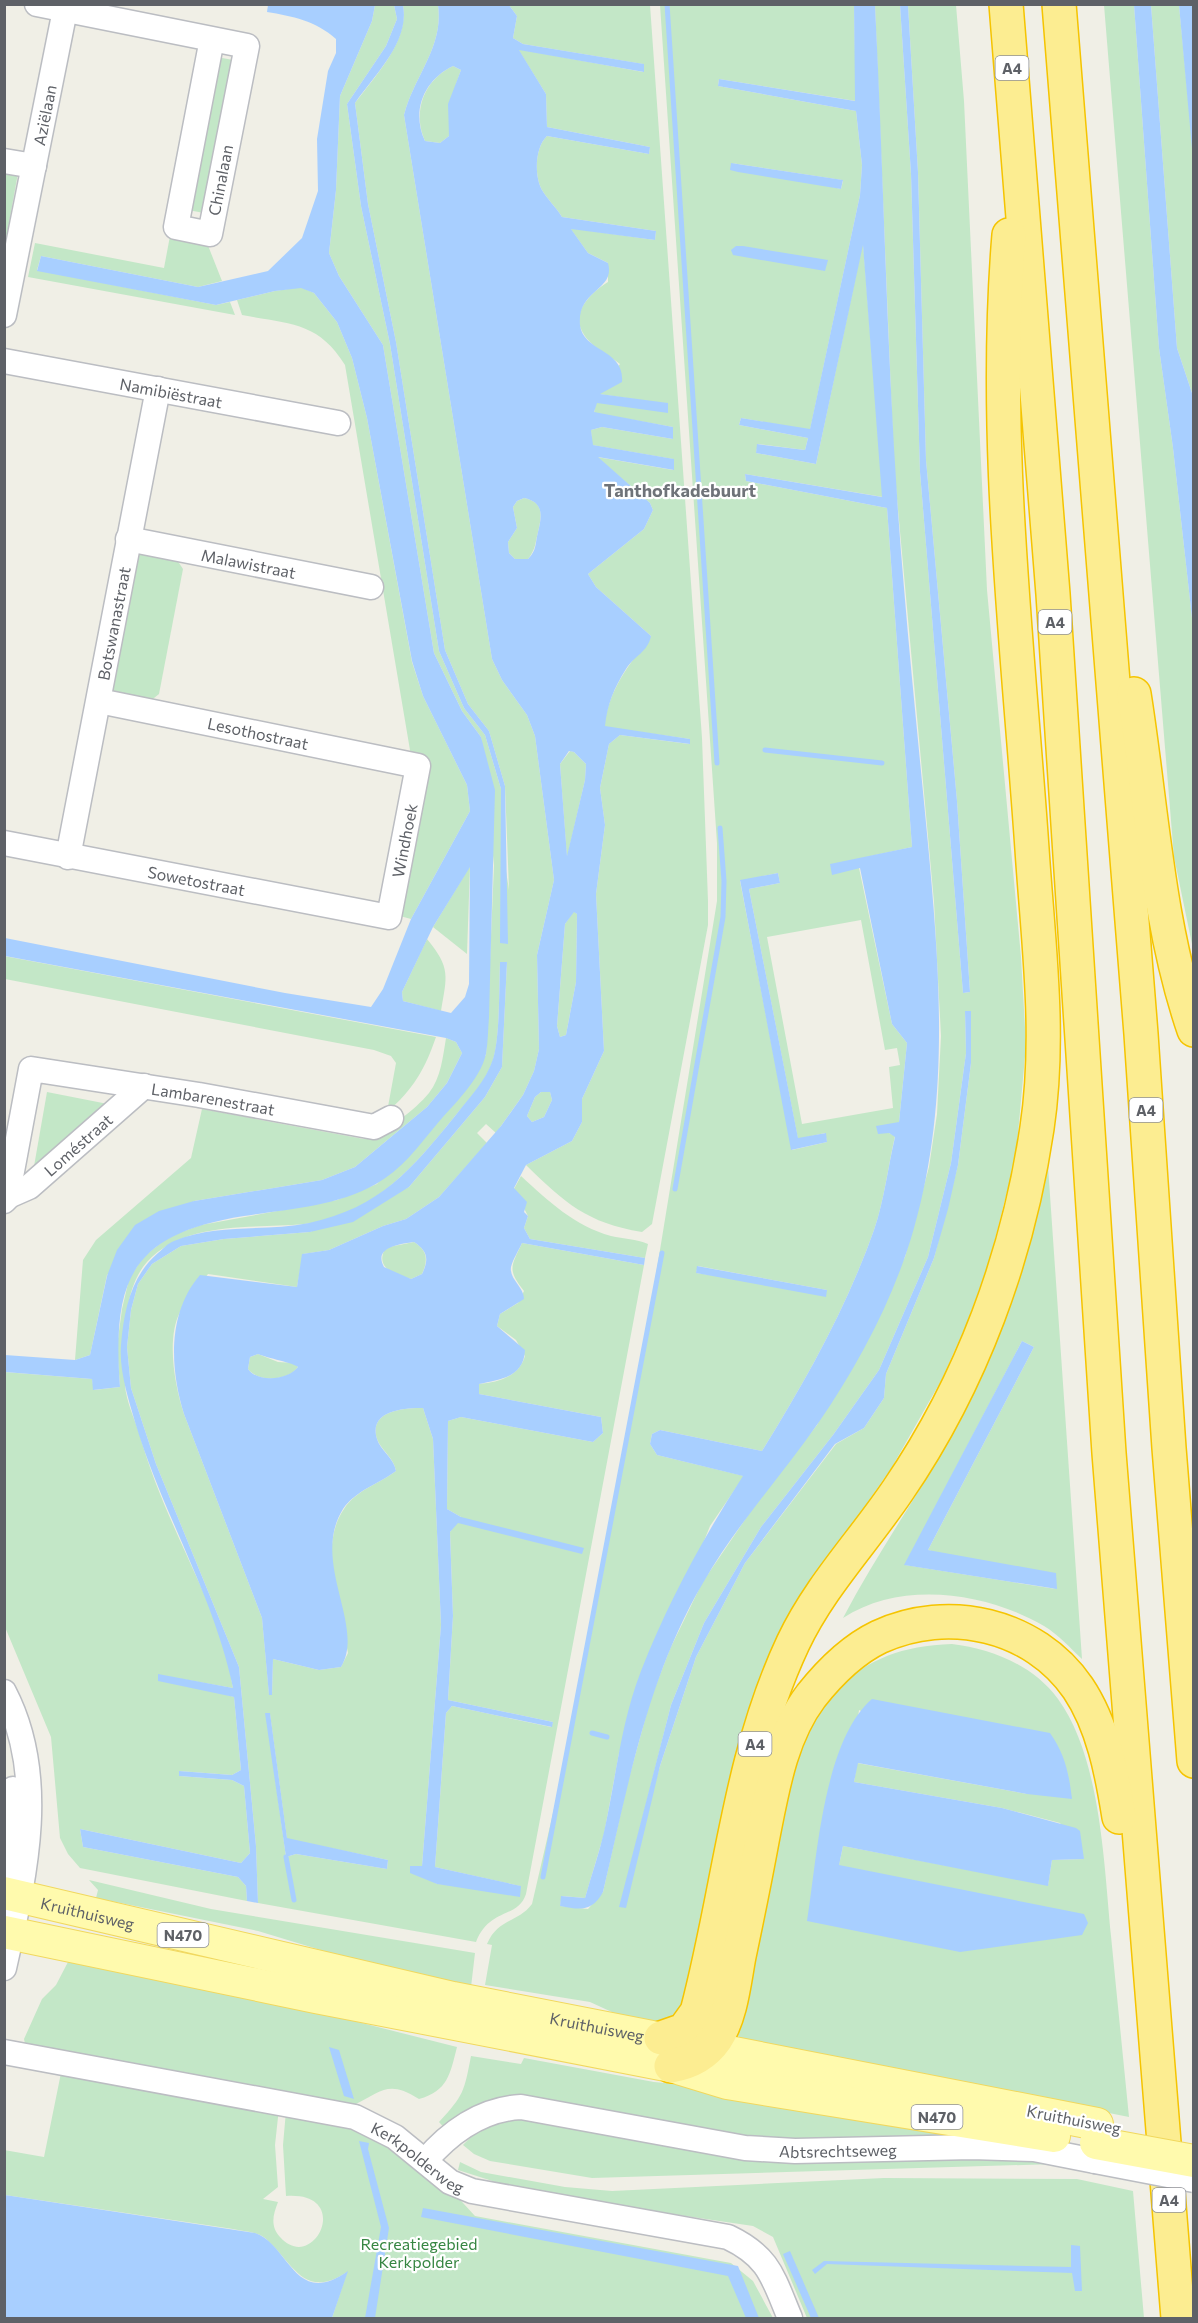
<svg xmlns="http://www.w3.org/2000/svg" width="1198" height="2323" viewBox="0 0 1198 2323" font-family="Commissioner,sans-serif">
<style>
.green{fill:#c3e7c7;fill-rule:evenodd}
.water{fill:#a8cfff;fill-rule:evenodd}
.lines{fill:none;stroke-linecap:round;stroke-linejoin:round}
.stream{stroke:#a8cfff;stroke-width:5}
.minor-casing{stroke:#bbbdc2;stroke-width:27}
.major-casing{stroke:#f1d85e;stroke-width:34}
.highway-casing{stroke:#f5c401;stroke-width:36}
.minor{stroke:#fff;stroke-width:24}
.major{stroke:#fffaad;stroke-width:32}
.highway{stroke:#fced91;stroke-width:33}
.minor-bridge-casing{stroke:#bbbdc2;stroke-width:27;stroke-linecap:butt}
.major-bridge-casing{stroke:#f1d85e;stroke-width:34;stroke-linecap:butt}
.minor-bridge{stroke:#fff;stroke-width:24}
.major-bridge{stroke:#fffaad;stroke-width:32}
.labels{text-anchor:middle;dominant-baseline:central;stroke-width:4.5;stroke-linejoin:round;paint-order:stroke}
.shield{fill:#fff;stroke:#8e9095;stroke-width:1.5}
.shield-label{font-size:15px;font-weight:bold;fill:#5e6167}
.street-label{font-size:16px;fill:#5e6167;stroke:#fff}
.park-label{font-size:16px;fill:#368642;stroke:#fff}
.neighbourhood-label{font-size:18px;font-weight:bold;fill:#6f7379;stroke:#fff}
</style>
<rect width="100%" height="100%" fill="#f0efe6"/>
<g class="green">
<path d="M375,5h19l3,14 -11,27 -39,58 14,102 29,138 49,307 25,57 21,27 16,54v50l8,51 -4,-104 -16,-55 -21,-27 -23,-54 -49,-308 -28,-138 -13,-101c21,-28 54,-62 48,-98h35c6,42 -24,71 -34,110l88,544 10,21 25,35 8,21 19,144 -17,75 2,94 -5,22 -11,24 -27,38 -10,-9 -9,9 10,10 -48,54 -33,22 -23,7 -54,24 -26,4 -6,33 -89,-13c-9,13 -20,25 -28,38 -14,27 -5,75 4,102l78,204 7,76 3,1 1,-36 46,11 22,-3 7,-14c-7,-42 -31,-105 -4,-144 12,-19 35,-25 52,-38 -2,-13 -15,-21 -19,-32 -9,-29 28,-31 46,-31l10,31 8,186 -19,241 7,13 8,5 83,2 -85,-19 11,-154 6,-7 99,21 2,-5 -105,-22 5,-84 -3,-84 11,-15 -14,-8 1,-88 13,-4 132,25 10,-9 -2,-16 -122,-23v-10c19,-2 40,-7 46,-28l-9,-16 -19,-14 3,-12 18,-11 6,-12c-17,-22 -13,-24 -2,-48l122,22 -118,629c-8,25 -36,13 -50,48l-218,-39 -2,-57 -17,-179 -83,-203 -25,-76 -4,-41 4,-37 7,-26 14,-20 29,-18 43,-7 86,-7 99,-45 76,-90 17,-30 5,-105h-7c-1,25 0,76 -7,98 -7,22 -24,39 -38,56 -40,50 -82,100 -151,108 -51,5 -119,-4 -157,38 -26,29 -23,86 -22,123 1,16 10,35 15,51 20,71 57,135 83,204 5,15 7,33 10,48l-74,-13 75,22 7,73 -9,5 -53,-4v5l53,4 12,6 6,67 -9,10 -161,-34 3,18 155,30 8,9 1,15 -167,-33 -12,-14 -8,-16 -9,-101 -46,-110 -1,-255 88,7 2,11 26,-3 -3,-41 5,-37 7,-30 14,-22 27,-21 31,-11 136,-25 40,-16 109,-129 8,-190 -13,-128 -19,-26 -28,-58 -51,-308 -44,-69 -10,-23 7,-63 4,-94 32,-75zM266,1713l4,1 17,125 101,21 -1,9 -91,-15 -10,3z"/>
<path d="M509,5h141l52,733 6,163v24l-56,299 -10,8c-55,-9 -77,-29 -116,-67l46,-24 10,-19v-23l22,-48 -8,-157 9,-69 -5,-37 9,-44 11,-9 69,9 1,-5 -86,-12c5,-38 24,-61 47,-91l-55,-49 -8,-13 56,-45 9,-19 -3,-7 -53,-46 76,13v-11l-81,-14 -1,-15 11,-3 71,12v-12l-79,-14 2,-11 72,10v-8l-69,-10 21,-30c-12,-9 -30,-18 -37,-31 -13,-21 9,-41 25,-51v-19l-20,-10 -18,-25 85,12 1,-9 -94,-14c-6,-10 -15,-18 -20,-27 -8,-14 -7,-43 5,-54l102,18 1,-7 -103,-20 -1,-33 -28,-45 125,23v-8l-120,-20 -10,-6 4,-22z"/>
<path d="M660,5h194l2,96 -137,-22 -1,7 138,25 6,54 -2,30 -50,235 -69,-12 -2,7 69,13 -3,12 -47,-6 -2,9 60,11 47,-222 20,255 -138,-23 1,7 141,27 25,339 -82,18 29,3 33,156 15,19 -8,79 -10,11 6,3c-7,31 -11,65 -21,94 -28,79 -68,150 -112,221l-102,-21 -8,4 -2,10 7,11 87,21 -34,50 -91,227 -15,81 -19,64 -23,-2 -2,10 28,3 15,-17 24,-107 24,-87 19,-49 32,-66 57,-84 58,-74 88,-168 24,-90 8,-53 4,-78 -7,-134 -40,-436 -19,-461h25l11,169 9,298 43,521 7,-1 -13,-191 -31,-341 -8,-288 -10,-167h48l8,96 23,489 34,367 5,88 -10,111 -27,107 -23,62 -24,54 -50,88 -69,100 -132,438 -23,20 -54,-12 -24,-11 -105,-17 7,-40 -5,-1c11,-26 31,-21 45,-40l44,-190 59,-311 82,-502v-58zM731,163l111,17 1,1 -2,8zM778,873l2,10 -31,6 49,250 27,-6 2,9 -35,8 -52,-269zM861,920l24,130 12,-2 3,17 -11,2 4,41 -91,16 -35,-187zM965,1011h6v52l-13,102 -24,93 -48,116 -2,24 -20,30 -28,16 -91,119 -49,94 -36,109 -40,141 51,-202 33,-82 57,-96 72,-92 46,-65 49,-113 23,-94 15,-110zM698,1266l129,24v1l-131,-18z"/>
<path d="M1104,5h30l25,343 14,100 20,179v322l-19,-92z"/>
<path d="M1151,5h28l15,155 -1,236 -16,-48z"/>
<path d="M217,57l16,3 -29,153 -16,-3z"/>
<path d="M453,66l8,4 -5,14 -7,52 -9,7 -15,-2c-13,-30 -1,-61 28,-75z"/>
<path d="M5,171l13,2 -13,72z"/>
<path d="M170,236l37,7 15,38 -24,6 -157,-31 -4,14 179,35 14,-3 5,13 -207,-38 7,-34 129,25z"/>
<path d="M301,287l13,6 23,29 15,36 15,60 45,244 11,34 44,89 3,26 -59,108 -11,-3 31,-154 -20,-6 -66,-391c-27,-44 -56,-41 -103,-50l-5,-15 38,-9z"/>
<path d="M524,498c20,4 18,17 14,34 -3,11 -2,17 -10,27h-13l-6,-6 -1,-11 9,-14 -4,-21 4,-6z"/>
<path d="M133,551l44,9 6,9 -24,125 -10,8 -44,-8z"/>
<path d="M570,751l4,1 12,12 -1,16 -18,78 -7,-94z"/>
<path d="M470,866l-3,88 -34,-27z"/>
<path d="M574,911l3,3 -1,68 -10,53 -6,2 -3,-11 8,-102z"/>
<path d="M427,939c24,29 20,37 14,72l-38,-10 -1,-9z"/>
<path d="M4,956l432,81c-11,32 -23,53 -49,75l9,-49 -5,-7 -17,-6 -369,-71z"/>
<path d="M446,1038l10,4 6,11 -15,30 -20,24 -72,60 -33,13 -128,21 -87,74 -17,80 -15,5 8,-100 13,-20 95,-82 11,-49 162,30c19,-4 52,-30 65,-46 12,-15 14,-37 17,-55z"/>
<path d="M47,1092l66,13 -80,67z"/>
<path d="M541,1092h9l2,8 -8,17 -12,5 -5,-6 8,-19z"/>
<path d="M1048,1166l34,493c-12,-11 -23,-24 -38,-33 -58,-34 -143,-46 -201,-8 33,-63 74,-121 109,-183 46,-84 76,-175 96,-269zM1022,1341l12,6 -106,203 128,39 -151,-24z"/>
<path d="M521,1176c27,25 54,50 90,60 13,3 25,3 37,8l-3,14 -115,-19 -6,-11 4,-12 -14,-27z"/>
<path d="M414,1242c14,9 14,18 8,32l-11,5c-14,-4 -35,-10 -27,-28l5,-4z"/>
<path d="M258,1354l20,8 16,1 4,4c-10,14 -39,16 -50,2l2,-12z"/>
<path d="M952,1644c40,5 81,21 106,55 43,59 46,166 53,237 6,61 12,121 18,181l-387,-77 -4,-4c-2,-12 3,-25 5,-36 6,-27 11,-54 16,-81 24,-123 34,-271 193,-275zM859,1710l168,84 -170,-31 -3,19 148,26 58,15 24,36 -32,1 -4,25 -205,-39 -4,19z"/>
<path d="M89,1880l122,29 264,44 -4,34 -124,-29 -89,-27 -162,-33 2,-8z"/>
<path d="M73,1961l277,59 107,27c-7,27 -9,44 -38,52 -31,-19 -36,-8 -65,6l-319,-57 -10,-4 -1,-5 18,-40 14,-14 12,-23z"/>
<path d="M471,2056l50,8 3,-6 130,24 97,9 221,46 -163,5 -55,-3 -216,-39 -91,31 -8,-9c25,-27 25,-30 32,-66z"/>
<path d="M62,2068l217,40 -4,37 3,42 -15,12 15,3c-5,13 -8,24 2,35 34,38 74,-46 6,-41l-3,-51 3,-34 68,16 59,34 39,30 23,25 256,47 22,18 20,37h-441l15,-46c-44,29 -54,-10 -82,-34 -7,-6 -23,-7 -32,-9l-228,-34 -1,-45 40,7z"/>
<path d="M530,2117l233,41 246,-1 46,7 -463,14 -102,-17 -16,-7 -11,-9c22,-23 36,-26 67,-28z"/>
<path d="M460,2162l21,10 84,15 47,4 272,-13 193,1 56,12 11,127h-337l-34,-81 -20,-11 -182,-27 -63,-13 -50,-16z"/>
</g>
<g class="water">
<path d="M268,5h107l-3,16 -32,75 -4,94 -7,63 10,23 44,69 51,308 28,58 19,26 14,53 -6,227c-1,12 -1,25 -3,37 -6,26 -32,50 -49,70 -19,23 -36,46 -61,60 -41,23 -88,25 -132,32 -113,18 -132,63 -124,171l-27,3 -1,-11 -87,-7v-17l70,5 15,-5 17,-79 10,-26 18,-25 24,-14 35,-10 128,-21 33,-13 72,-60 20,-24 15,-30 -6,-11 -10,-4 -441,-82v-18l280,55 86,14 12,-18 28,-70 59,-108 -3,-26 -44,-89 -11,-35 -45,-243 -15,-60 -15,-36 -23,-29 -13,-5 -26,3 -59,14 -179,-34 4,-15 157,31 70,-16 34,-33 16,-47 -1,-52 11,-68 8,-18v-14c-20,-18 -44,-23 -69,-27zM470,867l-1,117 -4,13 -14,16 -48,-12 -1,-9 31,-65z"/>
<path d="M394,5h9c7,37 -28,69 -48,98l13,101 28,138 49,308 23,54 21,27 16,55 3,158 -8,-1 1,-154 -16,-54 -21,-27 -25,-57 -49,-307 -29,-138 -14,-102 39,-58 11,-27z"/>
<path d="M438,5h71l8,11 -4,22 10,6 121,20v8l-125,-22 27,44 1,33 103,20 -1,7 -102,-18c-12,11 -13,40 -5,54 5,9 14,17 20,27l94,14 -1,9 -84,-11 17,24 20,10c8,28 -31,26 -28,62 3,27 45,24 42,57l-22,12 68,9v10l-71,-10 -3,9 79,15v12l-71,-12 -11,3 2,15 81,14v11l-76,-13 52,46 3,7 -9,19 -56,45 8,13 55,49c-3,16 -17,20 -25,33 -12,19 -19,36 -21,57l85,13v5l-70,-9 -11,9 -9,44 5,37 -9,69 8,157 -22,48v23l-10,19 -46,24 -12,23 13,14 -3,10 4,4 -4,12 6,11 115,19 -1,7 -122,-22c-3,7 -9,16 -11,24 -2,12 13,20 13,32l-24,15 -3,12 28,24c-1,27 -25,30 -46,34v10l122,23 2,16 -10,9 -132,-25 -13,4 -1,88 14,8 123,31 -2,6 -124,-31 -8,9 3,84 -5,84 105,22 -1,5 -100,-21 -6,7 -11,154 86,19 -1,11 -83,-13 -27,-11v-7h12l19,-241 -8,-186 -10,-31c-18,0 -55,2 -46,31 3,11 17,19 19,32 -17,13 -40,19 -53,38 -33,53 23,117 -2,158l-22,3 -46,-11 -1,36h-3l-7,-77 -78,-204c-14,-45 -17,-101 16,-139l97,12 5,-33 27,-4 54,-24 23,-7 33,-22 62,-71 22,-31 11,-24 5,-22 -2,-94 17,-75 -19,-144 -8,-21 -25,-35 -10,-21 -88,-544c10,-39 40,-68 34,-110zM453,66l8,4 -13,34 1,32 -9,7 -15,-2c-14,-30 -1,-61 28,-75zM524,498c20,4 18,18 14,34 -3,11 -1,18 -10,27h-13l-6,-6 -1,-11 9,-14 -4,-21 4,-6zM569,751l5,1 12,12 -1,16 -18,76 -7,-92zM574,912l3,2 -1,68 -10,53 -6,2 -3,-11 8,-102zM541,1092h9l2,8 -8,17 -12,5 -5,-6 8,-19zM414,1242c14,9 15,18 8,32l-11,5 -27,-12c-11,-20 16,-23 30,-25zM258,1354c9,4 36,9 40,13 -10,13 -40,16 -50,2l2,-12z"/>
<path d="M854,5h21c10,194 12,389 29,583 7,85 16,171 24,256 12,129 22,258 -14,384 -19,68 -55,136 -95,194 -38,55 -83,103 -116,161 -56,95 -75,203 -100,309 -11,20 -23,18 -43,14l1,-10 24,2c6,-22 14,-44 19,-66 12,-54 17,-110 37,-161 27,-69 62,-133 102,-195l-86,-21 -7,-11 2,-10 8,-4 102,21c44,-71 84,-142 112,-221 10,-29 14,-63 21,-93l-6,-4 -11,1 -2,-8 23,-4 8,-79 -15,-19 -32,-156 -28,7 -2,-11 82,-17 -25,-339 -141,-27 -1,-7 137,23 -19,-252 -47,219 -60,-11 1,-9 48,6 3,-12 -69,-13 2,-7 69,11 50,-234 2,-30 -6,-54 -138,-25 1,-7 136,22z"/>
<path d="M900,5h8l10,167 8,288 31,341 13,191 -7,1 -43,-521 -9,-298z"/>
<path d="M1134,5h17l26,343 16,48v231l-20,-179 -14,-100z"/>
<path d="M1179,5h14v155z"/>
<path d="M731,163l112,17 -2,9 -103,-17 -8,-2z"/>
<path d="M736,246h7l85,14 -3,11 -92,-16 -2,-5z"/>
<path d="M778,873l2,10 -31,6 49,249 28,-5 1,9 -36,8 -51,-270z"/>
<path d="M500,962h7l-5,105 -17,30 -76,90 -56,35 -43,10 -86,7 -43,7 -29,18 -14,20 -7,26 -4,37 4,41 25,76 83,203 17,179 2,57 -11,-2 -1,-15 -8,-9 -155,-30 -3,-18 161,34 9,-10 -6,-67 -12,-6 -53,-4v-5l53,4 9,-5 -7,-73 -76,-16v-7l75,14c-19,-93 -71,-175 -98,-266 -7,-25 -16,-51 -14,-77 3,-35 10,-69 37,-92 5,-4 10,-10 16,-12 44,-18 90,-9 135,-18 72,-16 102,-53 146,-107 14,-18 31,-35 38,-57 7,-22 6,-72 7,-97z"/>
<path d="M965,1011h6v52l-13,102 -10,44 -14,49 -48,116 -2,24 -20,30 -29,16 -90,119 -49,94 -36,109 -34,142 -7,-1 52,-202 33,-82 57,-96 72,-92 46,-65 49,-113 23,-94 15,-110z"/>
<path d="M697,1266l130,24 -1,7 -130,-24z"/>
<path d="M1022,1341l12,6 -106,203 128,23 1,16 -153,-24z"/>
<path d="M872,1699l178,34c15,21 19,41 22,66l-45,-5 -169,-31 -4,19 148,26 74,20 4,3 4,28 -32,1 -4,26 -205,-40 -4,19 245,49 4,9 -6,12 -122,17 -153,-31c10,-61 16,-180 65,-222z"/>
<path d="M265,1713h5l17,125 101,22 -1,9 -91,-15 -10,3z"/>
<path d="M329,2047l10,3 15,49 -10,-3z"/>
<path d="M359,2141l10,2 -1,6 21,79 -14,90h-10l16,-91z"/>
<path d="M5,2195l250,38c35,12 39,76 93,38l-16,47h-327z"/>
<path d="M423,2208l315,58 21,52h-13l-18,-42 -307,-59z"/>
<path d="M1071,2245l9,1 2,45h-7l-3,-18 -245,-9 -12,10 -3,-4 12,-9 247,6z"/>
<path d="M790,2251l29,67h-8l-28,-64z"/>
</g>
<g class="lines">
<g class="stream">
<path d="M667,4l50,759"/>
<path d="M765,750l117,13"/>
<path d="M675,1189l48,-272 1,-36 -4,-53"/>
<path d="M592,1733l15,4"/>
<path d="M286,1857l8,43"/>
<path d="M543,1877l119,-624"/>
</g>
<defs>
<g id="minor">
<path d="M37,4l210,42 -37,188 -34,-7 36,-188"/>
<path d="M4,161l30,5"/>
<path id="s1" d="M4,315l61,-305"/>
<path id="s2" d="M4,361l334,62"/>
<path id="s3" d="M128,539l243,48"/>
<path id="s4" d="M4,843l385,74 29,-151 -319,-65"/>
<path id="s5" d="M68,857l90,-468"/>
<path id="s6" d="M4,1198l25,-11 115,-101"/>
<path id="s7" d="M4,1201l3,-3 24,-129 168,26 175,32 17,-9"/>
<path d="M4,1692c45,86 20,187 0,276"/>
<path d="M4,1871l9,-55v-27"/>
<path id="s8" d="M4,2052l351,65 40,20 55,45 22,9 256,46c42,20 45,41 62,81"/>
<path id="s9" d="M425,2161c25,-29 57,-52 96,-54l224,41 50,3 177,-4 62,2 61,12"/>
</g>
<g id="major">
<path id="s10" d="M4,1893l449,105 644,126"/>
<path d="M4,1932l312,65 355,69 56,17 327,53"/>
</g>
<g id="highway">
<path d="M1006,4l47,590 56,859 69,865"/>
<path d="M1059,4l82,1030 28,414 25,313"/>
<path d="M1134,694c18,113 23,228 60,336"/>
<path d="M661,2038l23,-8 13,-18c33,-124 41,-252 96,-369 27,-57 70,-101 105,-153 74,-108 120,-234 139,-362 14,-93 1,-187 -5,-279 -14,-204 -40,-410 -23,-614"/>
<path d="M671,2066c18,-3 34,-11 45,-27 15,-23 18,-56 23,-83 8,-38 16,-77 23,-115 10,-50 18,-104 49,-145 19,-24 41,-46 68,-59 69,-32 155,-13 199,51 25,37 34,85 41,129"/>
</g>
</defs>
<use href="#minor" class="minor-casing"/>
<use href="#major" class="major-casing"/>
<use href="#highway" class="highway-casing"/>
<use href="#minor" class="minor"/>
<use href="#major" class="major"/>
<use href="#highway" class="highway"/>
<defs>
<path id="minor-bridge" d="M1095,2161l99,19"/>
<path id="major-bridge" d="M1096,2143l98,18"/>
</defs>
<use href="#minor-bridge" class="minor-bridge-casing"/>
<use href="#major-bridge" class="major-bridge-casing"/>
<use href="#minor-bridge" class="minor-bridge"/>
<use href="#major-bridge" class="major-bridge"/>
</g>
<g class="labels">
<g class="shield">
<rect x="995.5" y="56" width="33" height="24" rx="4.5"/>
<rect x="1038.5" y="610" width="33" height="24" rx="4.5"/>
<rect x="1129.5" y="1098" width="33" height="24" rx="4.5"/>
<rect x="738.5" y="1732" width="33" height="24" rx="4.5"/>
<rect x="157.5" y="1923" width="51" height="24" rx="4.5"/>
<rect x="911.5" y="2105" width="51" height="24" rx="4.5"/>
<rect x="1152.5" y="2188" width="33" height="24" rx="4.5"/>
</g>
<g class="shield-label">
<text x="1012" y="68">A4</text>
<text x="1055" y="622">A4</text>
<text x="1146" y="1110">A4</text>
<text x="755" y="1744">A4</text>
<text x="183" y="1935">N470</text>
<text x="937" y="2117">N470</text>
<text x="1169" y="2200">A4</text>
</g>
<g class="street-label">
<text stroke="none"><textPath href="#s1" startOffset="204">Aziëlaan</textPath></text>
<text transform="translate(220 180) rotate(-79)">Chinalaan</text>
<text stroke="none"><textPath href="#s2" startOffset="170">Namibiëstraat</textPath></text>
<text stroke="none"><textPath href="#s3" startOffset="123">Malawistraat</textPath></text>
<text stroke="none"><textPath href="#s5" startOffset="238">Botswanastraat</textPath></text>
<text transform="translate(258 733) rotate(12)">Lesothostraat</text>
<text stroke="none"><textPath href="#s4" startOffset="470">Windhoek</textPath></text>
<text stroke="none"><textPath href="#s4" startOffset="196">Sowetostraat</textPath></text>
<text stroke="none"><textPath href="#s7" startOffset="320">Lambarenestraat</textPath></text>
<text stroke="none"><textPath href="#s6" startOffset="92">Loméstraat</textPath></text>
<text stroke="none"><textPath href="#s10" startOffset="86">Kruithuisweg</textPath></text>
<text stroke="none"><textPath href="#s10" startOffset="608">Kruithuisweg</textPath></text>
<text transform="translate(1074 2119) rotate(11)">Kruithuisweg</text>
<text stroke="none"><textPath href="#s9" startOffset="434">Abtsrechtseweg</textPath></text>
<text stroke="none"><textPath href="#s8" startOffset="432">Kerkpolderweg</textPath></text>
</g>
<g class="park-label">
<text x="419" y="2243">Recreatiegebied<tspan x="419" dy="18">Kerkpolder</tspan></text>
</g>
<g class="neighbourhood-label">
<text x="680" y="490">Tanthofkadebuurt</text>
</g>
</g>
<rect width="1198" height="2323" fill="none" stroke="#5e6167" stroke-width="12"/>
</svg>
